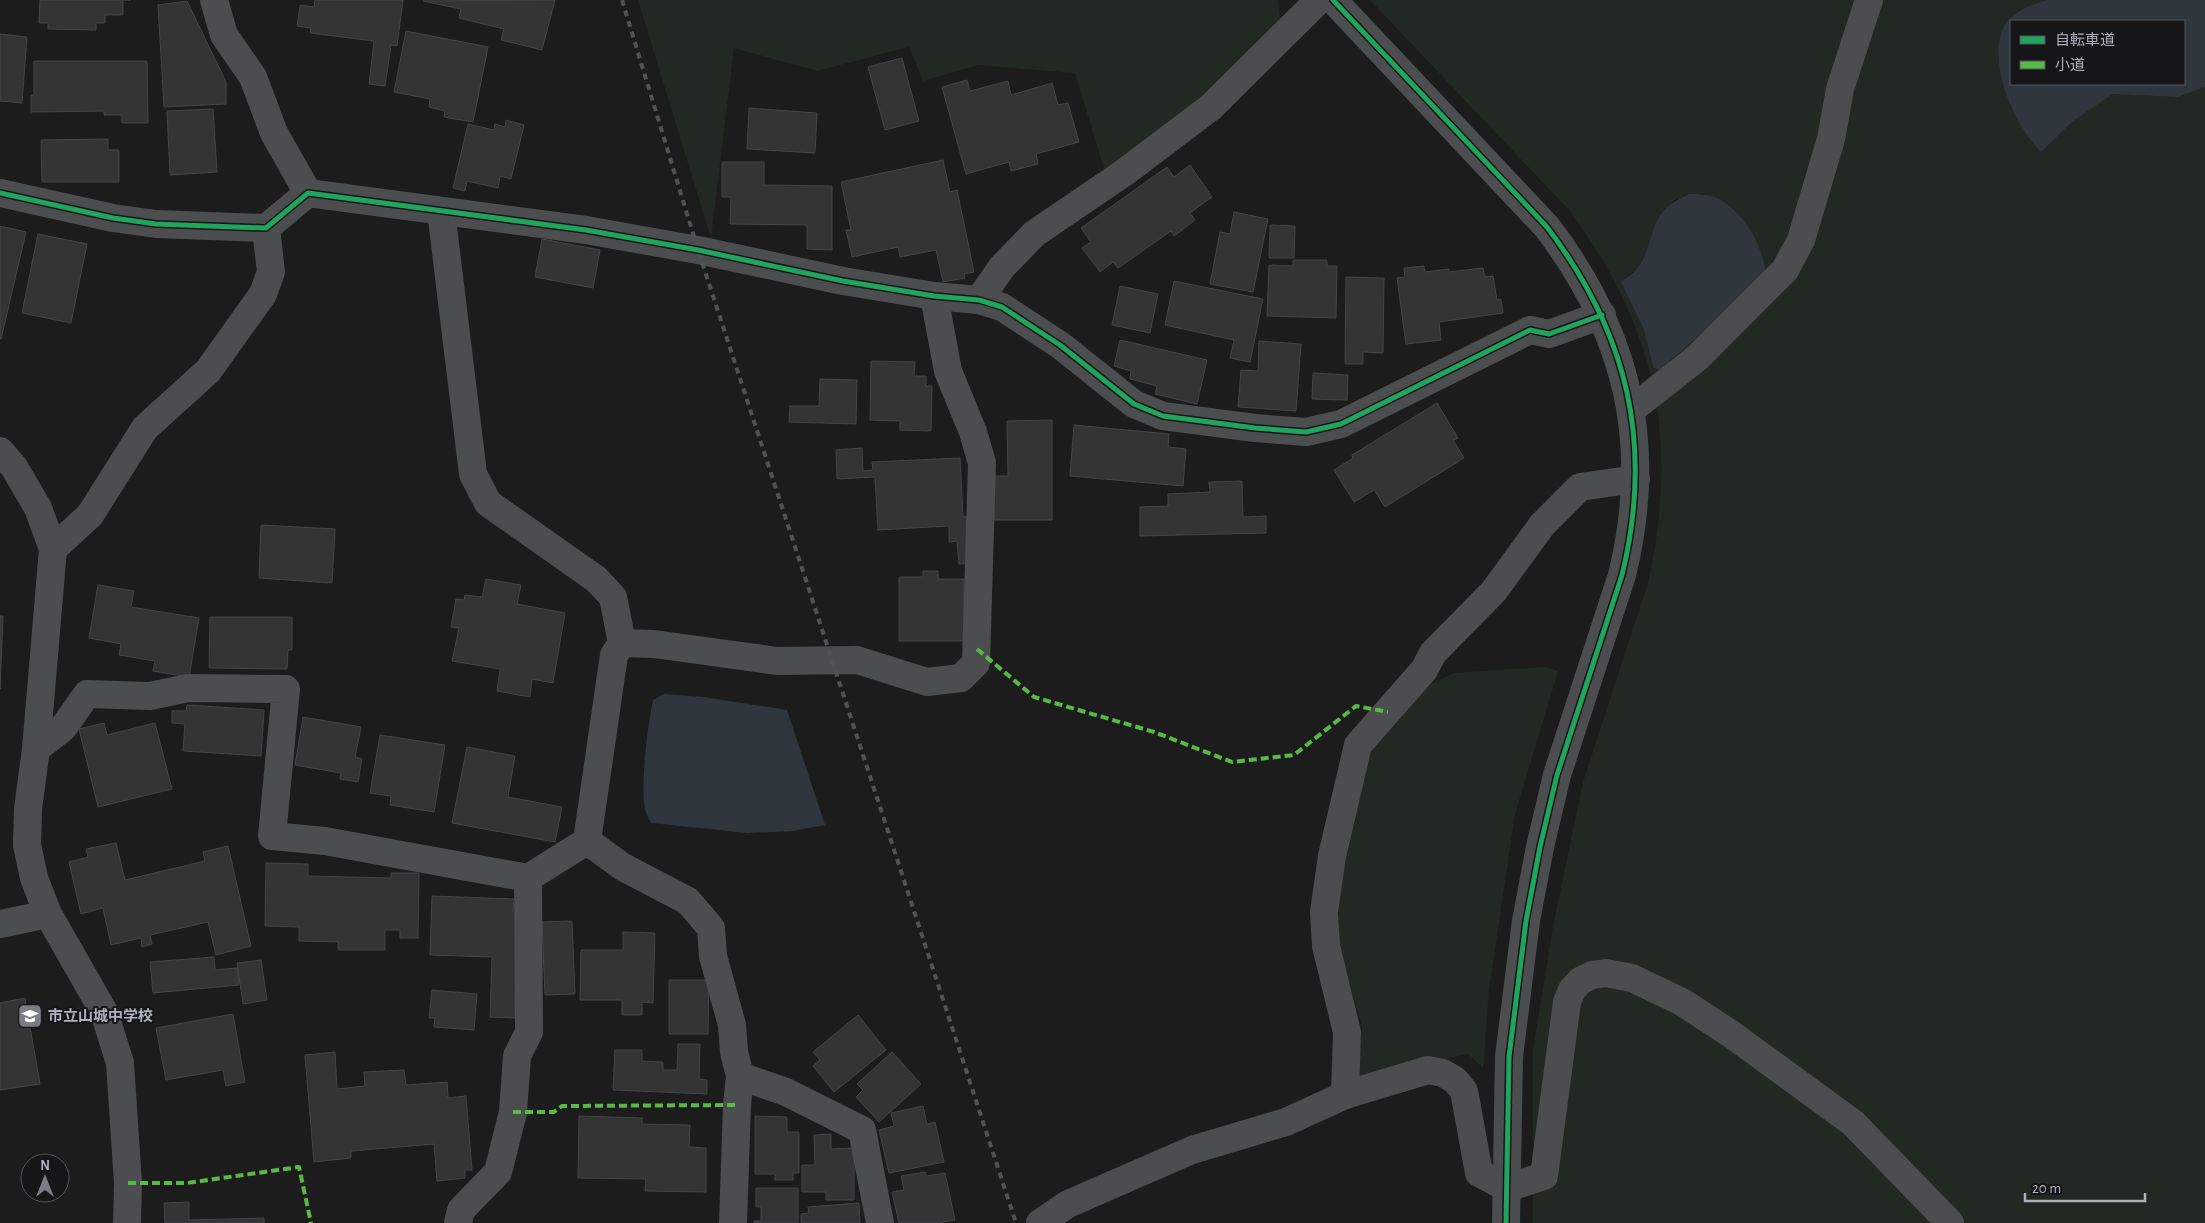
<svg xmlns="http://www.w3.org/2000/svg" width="2205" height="1223" viewBox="0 0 2205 1223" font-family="'Alegreya Sans','Noto Sans JP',sans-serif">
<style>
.green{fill:#222923;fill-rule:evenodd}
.water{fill:#2f363e;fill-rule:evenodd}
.building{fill:#343434;stroke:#444548}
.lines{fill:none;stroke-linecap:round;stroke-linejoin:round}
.minor{stroke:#4c4d4f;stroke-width:28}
.rail{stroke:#515255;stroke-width:4;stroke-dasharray:6 5;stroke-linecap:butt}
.quiet{stroke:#58b947;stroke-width:4;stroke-dasharray:8 4;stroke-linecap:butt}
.cycleway-casing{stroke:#161618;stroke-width:8}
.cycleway{stroke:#20a55d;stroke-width:5}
.labels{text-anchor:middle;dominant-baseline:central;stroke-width:4;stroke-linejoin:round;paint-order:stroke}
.poi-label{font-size:15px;font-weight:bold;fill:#aeb1bc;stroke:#161618;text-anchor:start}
</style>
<rect width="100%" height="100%" fill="#1c1c1c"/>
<g class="green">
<path d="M638,0h640l3,29 -124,109 -52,34 -30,-99 -97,-8 -55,16 -14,-34 -92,24 -83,-23 -23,190z"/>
<path d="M1370,0h677l-28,10 -12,12 -9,36 12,49 31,44 32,-30 40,-27 65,3 27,-10v1136h-672v-173l20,-124 30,-144 65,-199c32,-144 8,-257 -80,-374zM1689,194h16l-52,173 -9,-37 -23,-48 17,-15 35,-66z"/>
<path d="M1546,667l12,4 -43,143 -26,176 -6,78 -15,-14 -110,22 4,-49 -23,-83v-60l29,-135 61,-64 25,-12z"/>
</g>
<g class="water">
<path d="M2047,0h158v87l-27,10 -65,-3 -40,27 -32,31c-7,-8 -14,-16 -19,-25 -16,-24 -35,-79 -15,-105 10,-13 25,-17 40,-22zM2011,21h173v63h-173z"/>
<path d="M1689,194c10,0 20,0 30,5 25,14 44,46 46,73l-55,54 -51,44 -6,-3 -9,-37 -23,-48c6,-5 14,-10 18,-16 20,-33 7,-53 50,-72z"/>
<path d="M664,694l40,3 83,13 38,115 -32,6 -45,2 -97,-10c-2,-4 -5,-9 -6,-14 -5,-22 3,-86 8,-109z"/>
</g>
<g class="building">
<path d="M40,0h91h-8v15h-18v8h-9v7l-48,-1v-6h-9z"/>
<path d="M315,0h88l-6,46 -6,-1 -6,41 -16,-2 5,-43 -64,-8 1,-5 -14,-2 3,-21 14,2z"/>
<path d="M555,0l-13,50 -41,-10 3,-11 -45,-11 2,-9 -38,-8z"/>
<path d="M187,1l39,81v22l-62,3 -6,-102z"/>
<path d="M406,31l82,16 -15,75 -29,-5 1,-6 -16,-4 1,-8 -36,-7z"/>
<path d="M0,34l27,3 -5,66 -22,-2z"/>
<path d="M902,58l17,63 -34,9 -17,-63z"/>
<path d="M34,61h113l1,62h-26v-8h-18v-4l-73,1v-17h3z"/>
<path d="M967,80l3,11 38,-10 3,14 41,-12 6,22 10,-2 11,39 -43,12 2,10 -27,7 -2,-9 -43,12 -24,-87z"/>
<path d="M749,108l68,5 -2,40 -68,-4z"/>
<path d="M213,109l4,63 -47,3 -3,-64z"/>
<path d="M506,120l18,5 -13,54 -11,-3 -2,12 -31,-7 -2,10 -12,-3 15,-64 26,6 1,-6 10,3z"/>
<path d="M108,139v11h11v32h-77l-1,-42z"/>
<path d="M943,160l7,32 7,-2 17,82 -10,2 1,4 -22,4 -7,-32 -36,7 -2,-10 -46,10 -6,-27h5l-10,-48z"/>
<path d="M722,162h42v23l68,1v64l-25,-1v-24l-77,-1 1,-27h-9z"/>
<path d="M1190,165l22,32 -22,16 5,7 -21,16 -3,-5 -53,37 -5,-6 -13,10 -18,-24 9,-6 -10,-14 86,-61 7,10z"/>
<path d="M1234,212l34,7 -15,73 -43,-8 10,-52 10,2z"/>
<path d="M1270,225l25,1 -1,32h-25z"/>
<path d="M0,226l26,6 -25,107h-1z"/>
<path d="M38,234l49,10 -16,79 -49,-10z"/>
<path d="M542,239l58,11 -7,38 -58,-11z"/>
<path d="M1293,260h34v6h10l-1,52 -69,-2 2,-51 24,1z"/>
<path d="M1424,266l1,6 24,-3v3l34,-4 2,9 8,-1 4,24 4,-1 2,14 -64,9 2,18 -35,4 -9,-66 8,-1 -1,-9z"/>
<path d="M1346,277l38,1 -1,75 -20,-1v12h-18z"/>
<path d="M1174,281l89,18 -13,63 -20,-4 4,-18 -69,-15z"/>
<path d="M1120,286l38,8 -8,39 -38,-8z"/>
<path d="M1120,340l87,20 -10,44 -42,-10 2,-8 -27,-7 1,-8 -17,-5z"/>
<path d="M1259,341l42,3 -5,67 -58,-4 3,-37 17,1z"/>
<path d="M871,361l44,1 -1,14h12v10h6l-1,45 -31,-1v-9l-30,-1z"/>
<path d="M1313,373l35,2 -1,25 -35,-1z"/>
<path d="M820,379l37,1 -1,44 -67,-2 1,-16h29z"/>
<path d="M1437,403l21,35 -5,2 11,18 -79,49 -11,-17 -20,12 -20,-32 19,-12 -1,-3z"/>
<path d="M1052,420v100h-58v-44h14l-1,-55z"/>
<path d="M1074,425l95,9 -1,13 18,2 -3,37 -113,-10z"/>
<path d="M862,448l1,23 10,-1 -1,-8 88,-4 3,59h9l2,46 -15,1 -2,-23 -8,1v-16l-71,4 -3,-53 -38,2 -1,-29z"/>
<path d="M1242,481l1,36 23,-1v17l-126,3v-29l28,-1v-12l42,-2 -1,-10z"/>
<path d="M261,525l74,4 -3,54 -73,-5z"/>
<path d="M923,571h15v8h26v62h-65v-64h24z"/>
<path d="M486,579l35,6 -4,19 48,9 -12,70 -21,-4 -2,18 -33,-6 3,-22 -48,-8 7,-33 -8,-1 5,-28 8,1 1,-5 17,2z"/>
<path d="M98,585l36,6 -3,16 68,11 -10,59 -36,-6 2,-10 -36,-6 2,-11 -32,-6z"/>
<path d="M0,616h3l-3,73z"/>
<path d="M210,617h82v33h-4l-1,19 -78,-1z"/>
<path d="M187,705l77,5 -3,46 -78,-5 2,-27 -13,-1v-12h14z"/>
<path d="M303,717l58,10 -6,30 7,2 -4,23 -18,-3 1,-6 -46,-8z"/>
<path d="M104,723l3,12 48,-12 17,66 -74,18 -19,-78z"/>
<path d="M380,735l65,10 -11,67 -44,-7 1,-9 -21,-3z"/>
<path d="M467,747l48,9 -7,41 54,10 -7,35 -103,-19z"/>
<path d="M116,843l9,37 80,-19 -2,-9 25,-6 23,100 -35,9 -8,-33 -58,13 2,9 -10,3 -1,-9 -30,7 -8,-37 -22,6 -12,-52 19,-5 -2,-8z"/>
<path d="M266,863l42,1v12l83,2v-5h28l-1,65h-18v-8h-15v20h-47v-8l-39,-1v-14l-34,-1z"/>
<path d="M432,896l82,3 -1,13h7l-4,106 -26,-1 2,-60 -62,-2z"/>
<path d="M572,921l3,73 -30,1 -3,-73z"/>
<path d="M623,932l32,1 -2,70 -11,-1v13h-20v-15h-42l1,-50h42z"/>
<path d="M214,957l1,13 22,-2 2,17 -86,8 -3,-31z"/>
<path d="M261,960l6,40 -24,4 -6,-41z"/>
<path d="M669,980h40l-1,54h-39z"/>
<path d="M432,990l45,4 -3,36 -40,-3 1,-9h-6z"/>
<path d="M25,998l15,86 -40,6v-87z"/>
<path d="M233,1014l12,68 -19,4 -3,-16 -57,10 -10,-52z"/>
<path d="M858,1015l28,35 -52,42 -21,-26 7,-6 -7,-8z"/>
<path d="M678,1044h22l-1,35 8,1v14l-94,-4 2,-40h27v11l21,1v8h14z"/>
<path d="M335,1052l2,37 28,-3 -1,-14 40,-2 2,15 41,-3 1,16 18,-2 6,74h-7v8l-28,3 -3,-37 -83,7v7l-37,4 -9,-107z"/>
<path d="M892,1052l29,32 -42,38 -23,-25 7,-7 -6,-6z"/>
<path d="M923,1106l4,18 8,-2 9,40 -55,11 -10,-43 15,-4 -3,-13z"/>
<path d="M579,1116l63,2v6l48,1 -1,22 17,1v44l-61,-1 1,-12 -68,-1z"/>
<path d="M755,1116l32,1v15h12v41h-6v7h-18v-6h-20z"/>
<path d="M831,1134v15l23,-1v52h-28v-8h-24v-27h13l-1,-30z"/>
<path d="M925,1172l1,4 19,-3 10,47 -17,3h-39l-7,-31 12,-2 -3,-14z"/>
<path d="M756,1188h42v35h-44v-2h7v-14h-5z"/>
<path d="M189,1202v18l75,-2v5h-99l-1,-20z"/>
<path d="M859,1203l1,20h-59v-9l8,-1 -1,-6z"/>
</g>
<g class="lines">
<g class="minor">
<path d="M214,0l10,35 29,42 21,56 34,60"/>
<path d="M1333,0l214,227c81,107 107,217 75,348l-65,200 -17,72 -14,74 -17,136 -3,166"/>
<path d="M0,193l113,25 43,6 110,4 42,-35 278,37 112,20 145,31 91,15 45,4 23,7 58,38 74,59 29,12 92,12 51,4 35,-8 189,-94 19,4 53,-19"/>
<path d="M441,211l32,263 15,29 108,76 17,18 9,46 -8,12 -27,186 -59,37 1,154 -12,24 -4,56 -15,60 -37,38 -3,13"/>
<path d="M979,300l23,-33 32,-33 91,-62 86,-65 108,-107"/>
<path d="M1631,410l66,-52 88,-88 16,-30 30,-101 9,-50 29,-89"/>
<path d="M0,451l14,16 24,41 15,41 -17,200 -8,60 -1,36 7,33 14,36 56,98 16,51 8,120 -1,40"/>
<path d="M53,549l37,-34 55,-87 63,-57 55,-77 8,-22 -5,-44"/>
<path d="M622,643l32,1 123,17 80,-1 70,22 34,-4 15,-15 6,-200 -9,-31 -25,-61 -14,-75"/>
<path d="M36,749l27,-21 24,-34 63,2 38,-8 98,1 -14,147 53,5 203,37"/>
<path d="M587,841l36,26 65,34 23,27 2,28 19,69 2,27 6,24 -3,29 -4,118"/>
<path d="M0,924l48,-10"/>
<path d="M740,1076l46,16 76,38 18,93"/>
<path d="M1345,1095l83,-25 15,3 12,7 9,11 15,82 28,15 37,-12 23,-174 5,-12 8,-9 12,-6 14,-2 26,5 50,24 49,32 122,89 97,100"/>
<path d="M1040,1223l28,-19 124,-54 94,-28 59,-27 2,-63 -21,-86 -2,-34 8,-56 26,-111 66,-75 9,-17 61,-62 48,-66 38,-38 56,-8"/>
</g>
<path class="rail" d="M622,0l76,250 318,973"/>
<g class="quiet">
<path d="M977,649l57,48 120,35 78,30 62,-7 62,-49 32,6"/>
<path d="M513,1112h41l8,-6 175,-1"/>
<path d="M128,1183h59l112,-16 12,56"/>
</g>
<defs>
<g id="cycleway">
<path d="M1333,0l214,227c81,107 107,217 75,348l-65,200 -17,72 -14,74 -17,136 -3,166"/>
<path d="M0,193l113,25 43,6 110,4 42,-35 278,37 112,20 145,31 91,15 45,4 23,7 58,38 74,59 29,12 92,12 51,4 35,-8 189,-94 19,4 53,-19"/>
</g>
</defs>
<use href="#cycleway" class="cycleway-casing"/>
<use href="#cycleway" class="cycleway"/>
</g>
<defs>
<symbol id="school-square" viewBox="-11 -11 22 22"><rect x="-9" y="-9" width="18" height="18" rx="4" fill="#7b7d84" stroke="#161618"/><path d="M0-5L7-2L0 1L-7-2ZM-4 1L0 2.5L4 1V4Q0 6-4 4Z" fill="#fff"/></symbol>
</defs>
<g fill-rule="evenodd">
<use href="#school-square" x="16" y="1002" width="28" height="28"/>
</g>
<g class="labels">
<g class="poi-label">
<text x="48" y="1016">市立山城中学校</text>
</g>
</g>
<rect x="2010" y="20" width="175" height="65" fill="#161618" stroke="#53545a"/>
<rect x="2020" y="36" width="25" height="8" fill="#20a55d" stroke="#53545a"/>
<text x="2055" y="45" font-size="15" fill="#aeb1bc">自転車道</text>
<rect x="2020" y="61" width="25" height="8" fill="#58b947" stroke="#53545a"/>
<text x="2055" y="70" font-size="15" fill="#aeb1bc">小道</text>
<g transform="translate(45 1178)"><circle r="24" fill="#161618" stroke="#53545a"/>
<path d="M0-4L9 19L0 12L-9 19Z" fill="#7b7d84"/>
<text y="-8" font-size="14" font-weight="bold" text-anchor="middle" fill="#aeb1bc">N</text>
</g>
<path d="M2025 1193v8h120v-8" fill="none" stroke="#aeb1bc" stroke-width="2.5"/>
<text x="2032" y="1193" font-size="15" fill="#aeb1bc" stroke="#161618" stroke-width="4" paint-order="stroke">20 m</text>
</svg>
